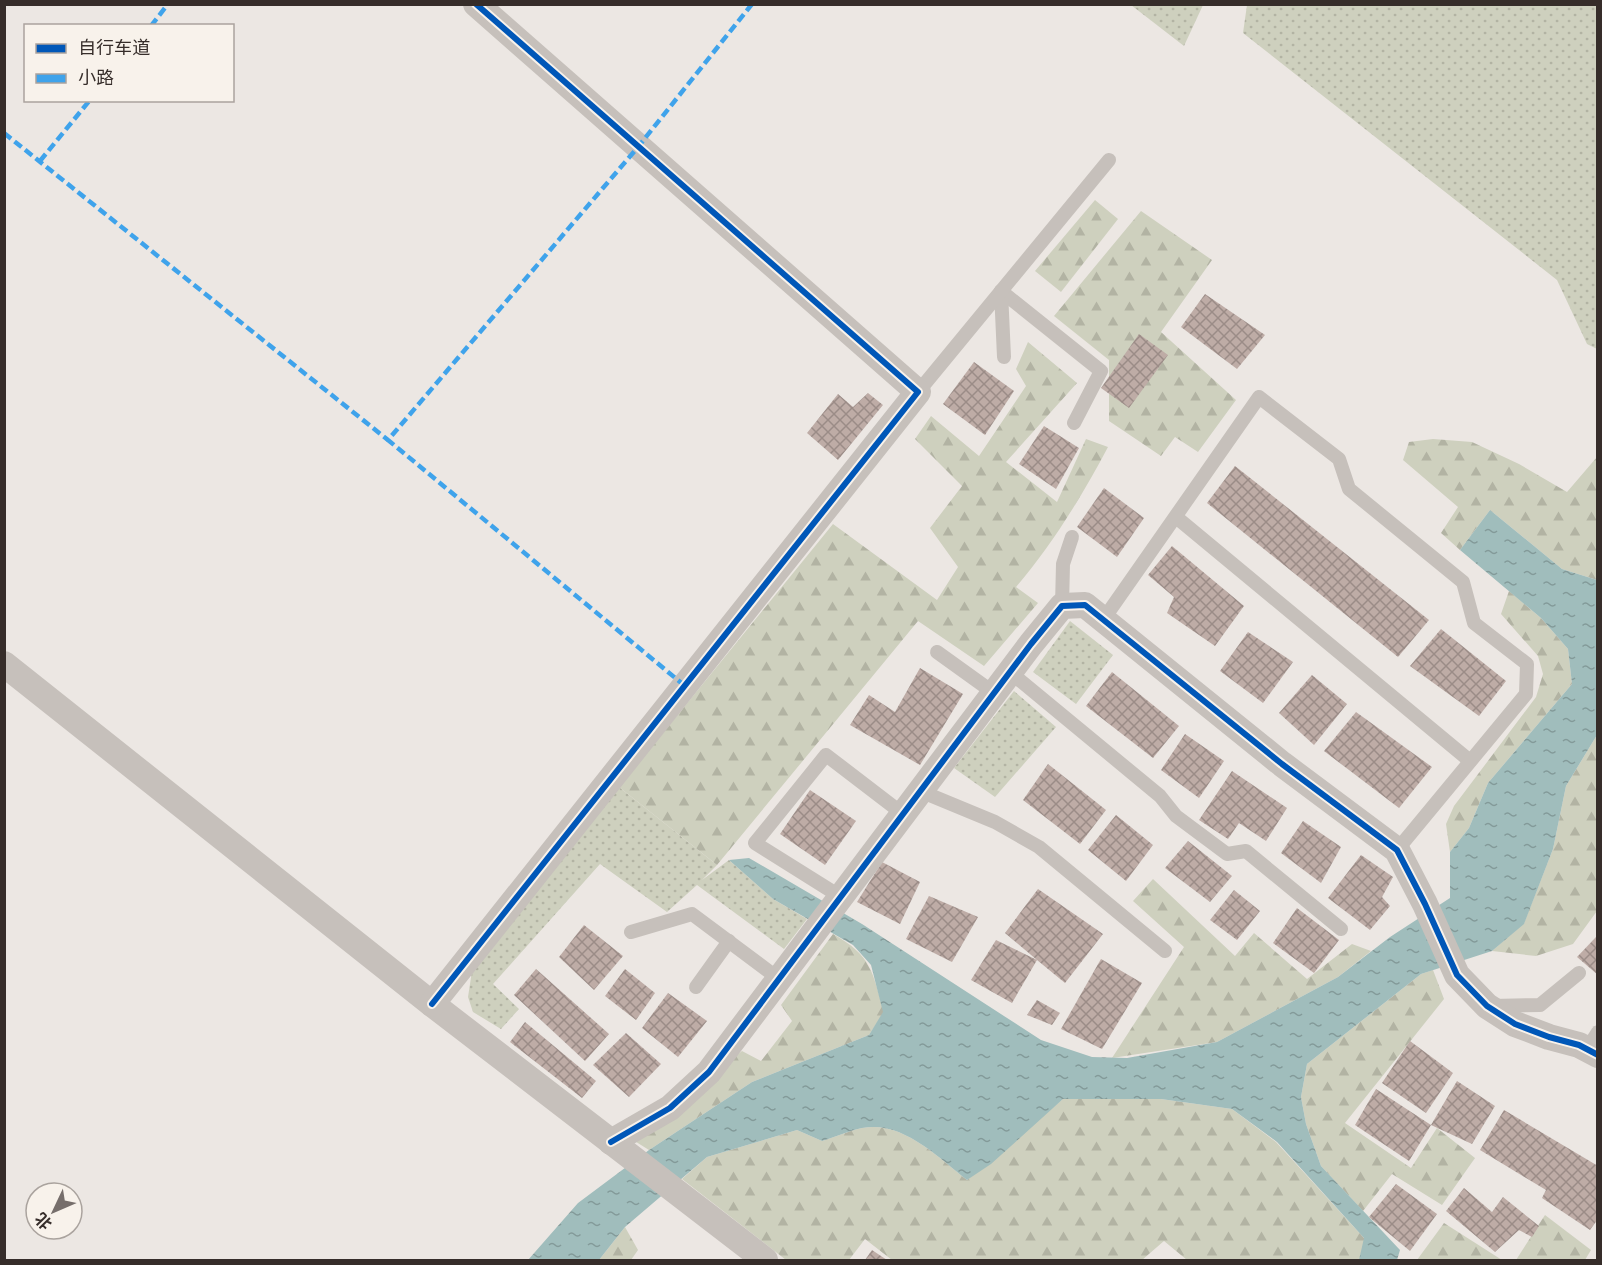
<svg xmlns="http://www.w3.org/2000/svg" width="1602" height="1265" viewBox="0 0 1602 1265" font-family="Jost,'Noto Sans SC',sans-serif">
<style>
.grass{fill:url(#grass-dots)}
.forest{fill:url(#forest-firs)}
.water{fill:url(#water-ripples)}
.building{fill:url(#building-cross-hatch)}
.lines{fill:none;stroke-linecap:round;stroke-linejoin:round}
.lane{stroke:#c6c0bb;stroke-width:14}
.street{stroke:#c6c0bb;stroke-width:26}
.quiet{stroke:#3fa3eb;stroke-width:4.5;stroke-dasharray:9 4.5;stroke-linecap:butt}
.cycleway-casing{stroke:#f8f2eb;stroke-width:10}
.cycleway{stroke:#0057b8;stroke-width:6}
</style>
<defs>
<pattern id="grass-dots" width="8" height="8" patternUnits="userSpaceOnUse" patternTransform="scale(1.5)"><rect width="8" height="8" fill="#ced0be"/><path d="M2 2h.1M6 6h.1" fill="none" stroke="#b2b3a3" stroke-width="1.8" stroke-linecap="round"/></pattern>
<pattern id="forest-firs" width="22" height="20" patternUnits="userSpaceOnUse" patternTransform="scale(1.5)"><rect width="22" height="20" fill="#ced0be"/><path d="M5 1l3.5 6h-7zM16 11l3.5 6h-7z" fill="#b2b3a3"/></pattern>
<pattern id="water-ripples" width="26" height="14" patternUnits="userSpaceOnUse" patternTransform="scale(1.5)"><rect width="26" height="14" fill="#a0bdbc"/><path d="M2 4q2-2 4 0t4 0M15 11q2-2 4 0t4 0" fill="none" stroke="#839a99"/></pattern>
<pattern id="building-cross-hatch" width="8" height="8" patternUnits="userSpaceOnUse" patternTransform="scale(1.5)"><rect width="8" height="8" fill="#beaca6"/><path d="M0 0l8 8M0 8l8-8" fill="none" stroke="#9b8c87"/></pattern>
</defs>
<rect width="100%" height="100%" fill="#ece7e3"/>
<g class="grass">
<path d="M1131,5h72l-19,41z"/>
<path d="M1247,5h350v344l-10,-5 -30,-64 -314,-247z"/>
<path d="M1070,621l43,34 -37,49 -43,-32z"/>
<path d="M1014,691l42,36 -61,70 -41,-29z"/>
<path d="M619,787l98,78 -15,15 27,-20 44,39 34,20 -23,30 -87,-64 -30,27 -67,-48 -107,120 26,25 -18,20 -28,-17 -5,-15 4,-26z"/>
</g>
<g class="forest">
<path d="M1095,200l23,19 -57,73 -26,-21z"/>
<path d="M1141,211l71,49 -51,72 75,68 -38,52 -23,-15 -14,19 -52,-35v-61l-55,-44z"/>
<path d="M1028,342l49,41 -71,79 51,40 29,-63 22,8c-26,49 -56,98 -92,140l22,16 -54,63 -66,-45 -201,244 -98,-78 214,-263 104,76 21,-33 -28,-39 32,-42 -47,-47 16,-23 48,40 47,-70 -10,-17z"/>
<path d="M1433,439l39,3 47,22 48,28 30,-35v123l-35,-11 -72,-59 -30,40 -19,-17 17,-26 -55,-47 6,-18z"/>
<path d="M1509,591l32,27 27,31 4,35 -84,99 -19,45 -19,24 -4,-28 8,-18 82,-109 7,-23 -5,-18 -37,-42z"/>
<path d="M1597,735v176l-24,33 -37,12 -44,-5 32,-28 29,-74 13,-63z"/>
<path d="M1153,879l82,77 19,-23 53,46 45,-35 19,7 -33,26 -121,65 -105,16 72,-111 -51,-46z"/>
<path d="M833,934c39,22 39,37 51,78l-15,23 -117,47 -103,68 -16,-10 109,-89 19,10 31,-40 -11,-16z"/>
<path d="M1433,970l11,29 -99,124 66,45 26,-40 38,30 -33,47 -50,-31 -29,37 -42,-45 -15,-42 -5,-27 6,-33 114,-90z"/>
<path d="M1063,1099h98l71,10 44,33 88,96v22h-177l-23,-19 -22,19h-250l-27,-21 -16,21h-63l-104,-81 25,-22 90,-27 25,11c13,-4 26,-10 40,-13 40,-8 76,29 105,52z"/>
<path d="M1545,1215l46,35 -6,10h-69z"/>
<path d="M1444,1223l58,37h-85z"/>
<path d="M625,1227l13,23 -7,10h-32z"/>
</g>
<path class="water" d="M1490,510l72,59 35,11v155l-31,51 -13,63 -29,75 -32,27 -71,23 -114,90 -6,33 5,27 15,42 79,84 -3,10h-38l5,-22 -87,-96 -45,-33 -71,-10h-98l-72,65 -24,16c-29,-23 -65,-60 -105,-52 -14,3 -27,9 -40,13l-25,-11 -90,27 -82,70 -26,33h-71l50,-57 71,-53 103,-68 117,-47 14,-23 -12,-47 -18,-20 -80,-46 -44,-39 20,-2 113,66 179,116 51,17 35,1 90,-16 121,-65 52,-40 60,-39v-46l19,-24 19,-45 84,-99 -4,-35 -27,-31 -81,-68z"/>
<g class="building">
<path d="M1205,294l60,41 -28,34 -56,-42z"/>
<path d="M1139,334l29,21 -39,53 -28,-20z"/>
<path d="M974,362l40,29 -29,44 -42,-31z"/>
<path d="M868,393l15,12 -45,55 -31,-27 31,-39 15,13z"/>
<path d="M1044,426l35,22 -23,41 -37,-25z"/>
<path d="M1235,466l194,154 -31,37 -191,-154z"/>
<path d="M1104,488l40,30 -27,39 -40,-30z"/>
<path d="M1172,546l72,60 -29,40 -48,-33 7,-16 -26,-22z"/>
<path d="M1441,629l65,52 -27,35 -69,-50z"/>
<path d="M1248,632l45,30 -30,41 -43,-32z"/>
<path d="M920,668l43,26 -43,71 -70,-40 19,-30 26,17z"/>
<path d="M1112,672l67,54 -26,32 -67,-52z"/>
<path d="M1312,675l35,29 -33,41 -35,-32z"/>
<path d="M1356,712l76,55 -33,41 -75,-57z"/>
<path d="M1185,734l39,27 -25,37 -38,-28z"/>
<path d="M1048,764l58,46 -26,34 -57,-44z"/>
<path d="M1232,771l55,37 -21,33 -27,-18 -11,16 -29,-19z"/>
<path d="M810,790l46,31 -31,44 -45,-31z"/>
<path d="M1116,815l37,30 -27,36 -38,-31z"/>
<path d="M1303,821l38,26 -20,36 -40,-30z"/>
<path d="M1188,841l44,35 -22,26 -45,-34z"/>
<path d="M1361,855l32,22 -11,20 8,9 -20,24 -42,-32z"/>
<path d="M882,862l38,20 -20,42 -43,-22z"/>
<path d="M1038,889l65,45 -38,49 -28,-23 -25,43 -41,-23 25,-40 41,20 -32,-27z"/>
<path d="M1234,890l26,21 -23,29 -27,-20z"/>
<path d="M929,896l49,21 -26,45 -46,-23z"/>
<path d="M1297,908l42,32 -25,33 -41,-30z"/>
<path d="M584,925l39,31 -29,34 -35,-33z"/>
<path d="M1598,935v40l-21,-18z"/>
<path d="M1101,959l41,24 -40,66 -41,-20z"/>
<path d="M536,969l73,65 -24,27 -71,-66z"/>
<path d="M625,969l30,24 -19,27 -31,-24z"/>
<path d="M668,993l39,28 -29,36 -36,-29z"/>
<path d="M1037,1000l23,13 -8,12 -25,-10z"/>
<path d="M525,1022l71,59 -14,17 -72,-56z"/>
<path d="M626,1033l35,31 -32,33 -36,-32z"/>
<path d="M1410,1041l43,32 -27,40 -44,-30z"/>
<path d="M1457,1081l38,25 -23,38 -41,-19 -22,36 -54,-36 21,-36 55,36z"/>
<path d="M1504,1110l94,56v53l-8,11 -48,-32 4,-8 -66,-40z"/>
<path d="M1396,1184l41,30 -27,37 -41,-34z"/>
<path d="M1464,1188l28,24 11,-15 36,29 -7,11 -13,-7 -24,22 -49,-41z"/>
<path d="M872,1250l15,10h-22z"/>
</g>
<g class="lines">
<g class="lane">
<path d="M1001,291l100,80 -27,52"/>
<path d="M1001,291l3,66"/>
<path d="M918,392l191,-232"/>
<path d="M1176,517l294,244"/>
<path d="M1062,606l1,-42 9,-27"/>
<path d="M1103,620l156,-223 80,62 10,30 114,93 11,41 53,41 -1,30 -129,156"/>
<path d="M937,652l57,41"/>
<path d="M1010,672l150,124 16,20 51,38 19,-3 95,78"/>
<path d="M920,791l75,31 44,25 126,104"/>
<path d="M841,897l-86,-54 71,-88 77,59"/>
<path d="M631,932l61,-18 87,65"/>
<path d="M696,987l33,-46"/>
<path d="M1492,1006l48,-1 39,-32"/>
<path d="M1587,1049l11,-17"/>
</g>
<g class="street">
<path d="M4,664l428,340 333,256"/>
<path d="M432,1004l486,-612 -442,-388"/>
<path d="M611,1142l59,-34 39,-36 322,-428 31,-38 23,-1 197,159 115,86 28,54 32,71 30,31 28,18 34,13 30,8 19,10"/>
</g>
<g class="quiet">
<path d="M151,26l17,-22"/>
<path d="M4,133l384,307"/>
<path d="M40,161l50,-61"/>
<path d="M685,686l-297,-246 250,-293 114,-143"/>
</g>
<defs>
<g id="cycleway">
<path d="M432,1004l486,-612 -442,-388"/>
<path d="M611,1142l59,-34 39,-36 322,-428 31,-38 23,-1 197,159 115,86 28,54 32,71 30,31 28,18 34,13 30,8 19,10"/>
</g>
</defs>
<use href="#cycleway" class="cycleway-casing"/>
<use href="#cycleway" class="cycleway"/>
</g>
<rect width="1602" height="1265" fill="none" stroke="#362d2a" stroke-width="12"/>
<rect x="24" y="24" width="210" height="78" fill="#f8f2eb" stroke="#aaa39e" stroke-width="1.5"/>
<rect x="36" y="44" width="30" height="9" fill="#0057b8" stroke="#aaa39e" stroke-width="1.5"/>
<text x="78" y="54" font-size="18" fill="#362d2a">自行车道</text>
<rect x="36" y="74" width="30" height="9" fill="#3fa3eb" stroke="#aaa39e" stroke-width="1.5"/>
<text x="78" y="84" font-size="18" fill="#362d2a">小路</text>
<g transform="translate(54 1211) rotate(226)"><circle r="28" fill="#f8f2eb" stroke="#aaa39e" stroke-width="1.5"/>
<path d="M0-4.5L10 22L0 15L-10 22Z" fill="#766e6b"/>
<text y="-9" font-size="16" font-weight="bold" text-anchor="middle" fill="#362d2a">北</text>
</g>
</svg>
